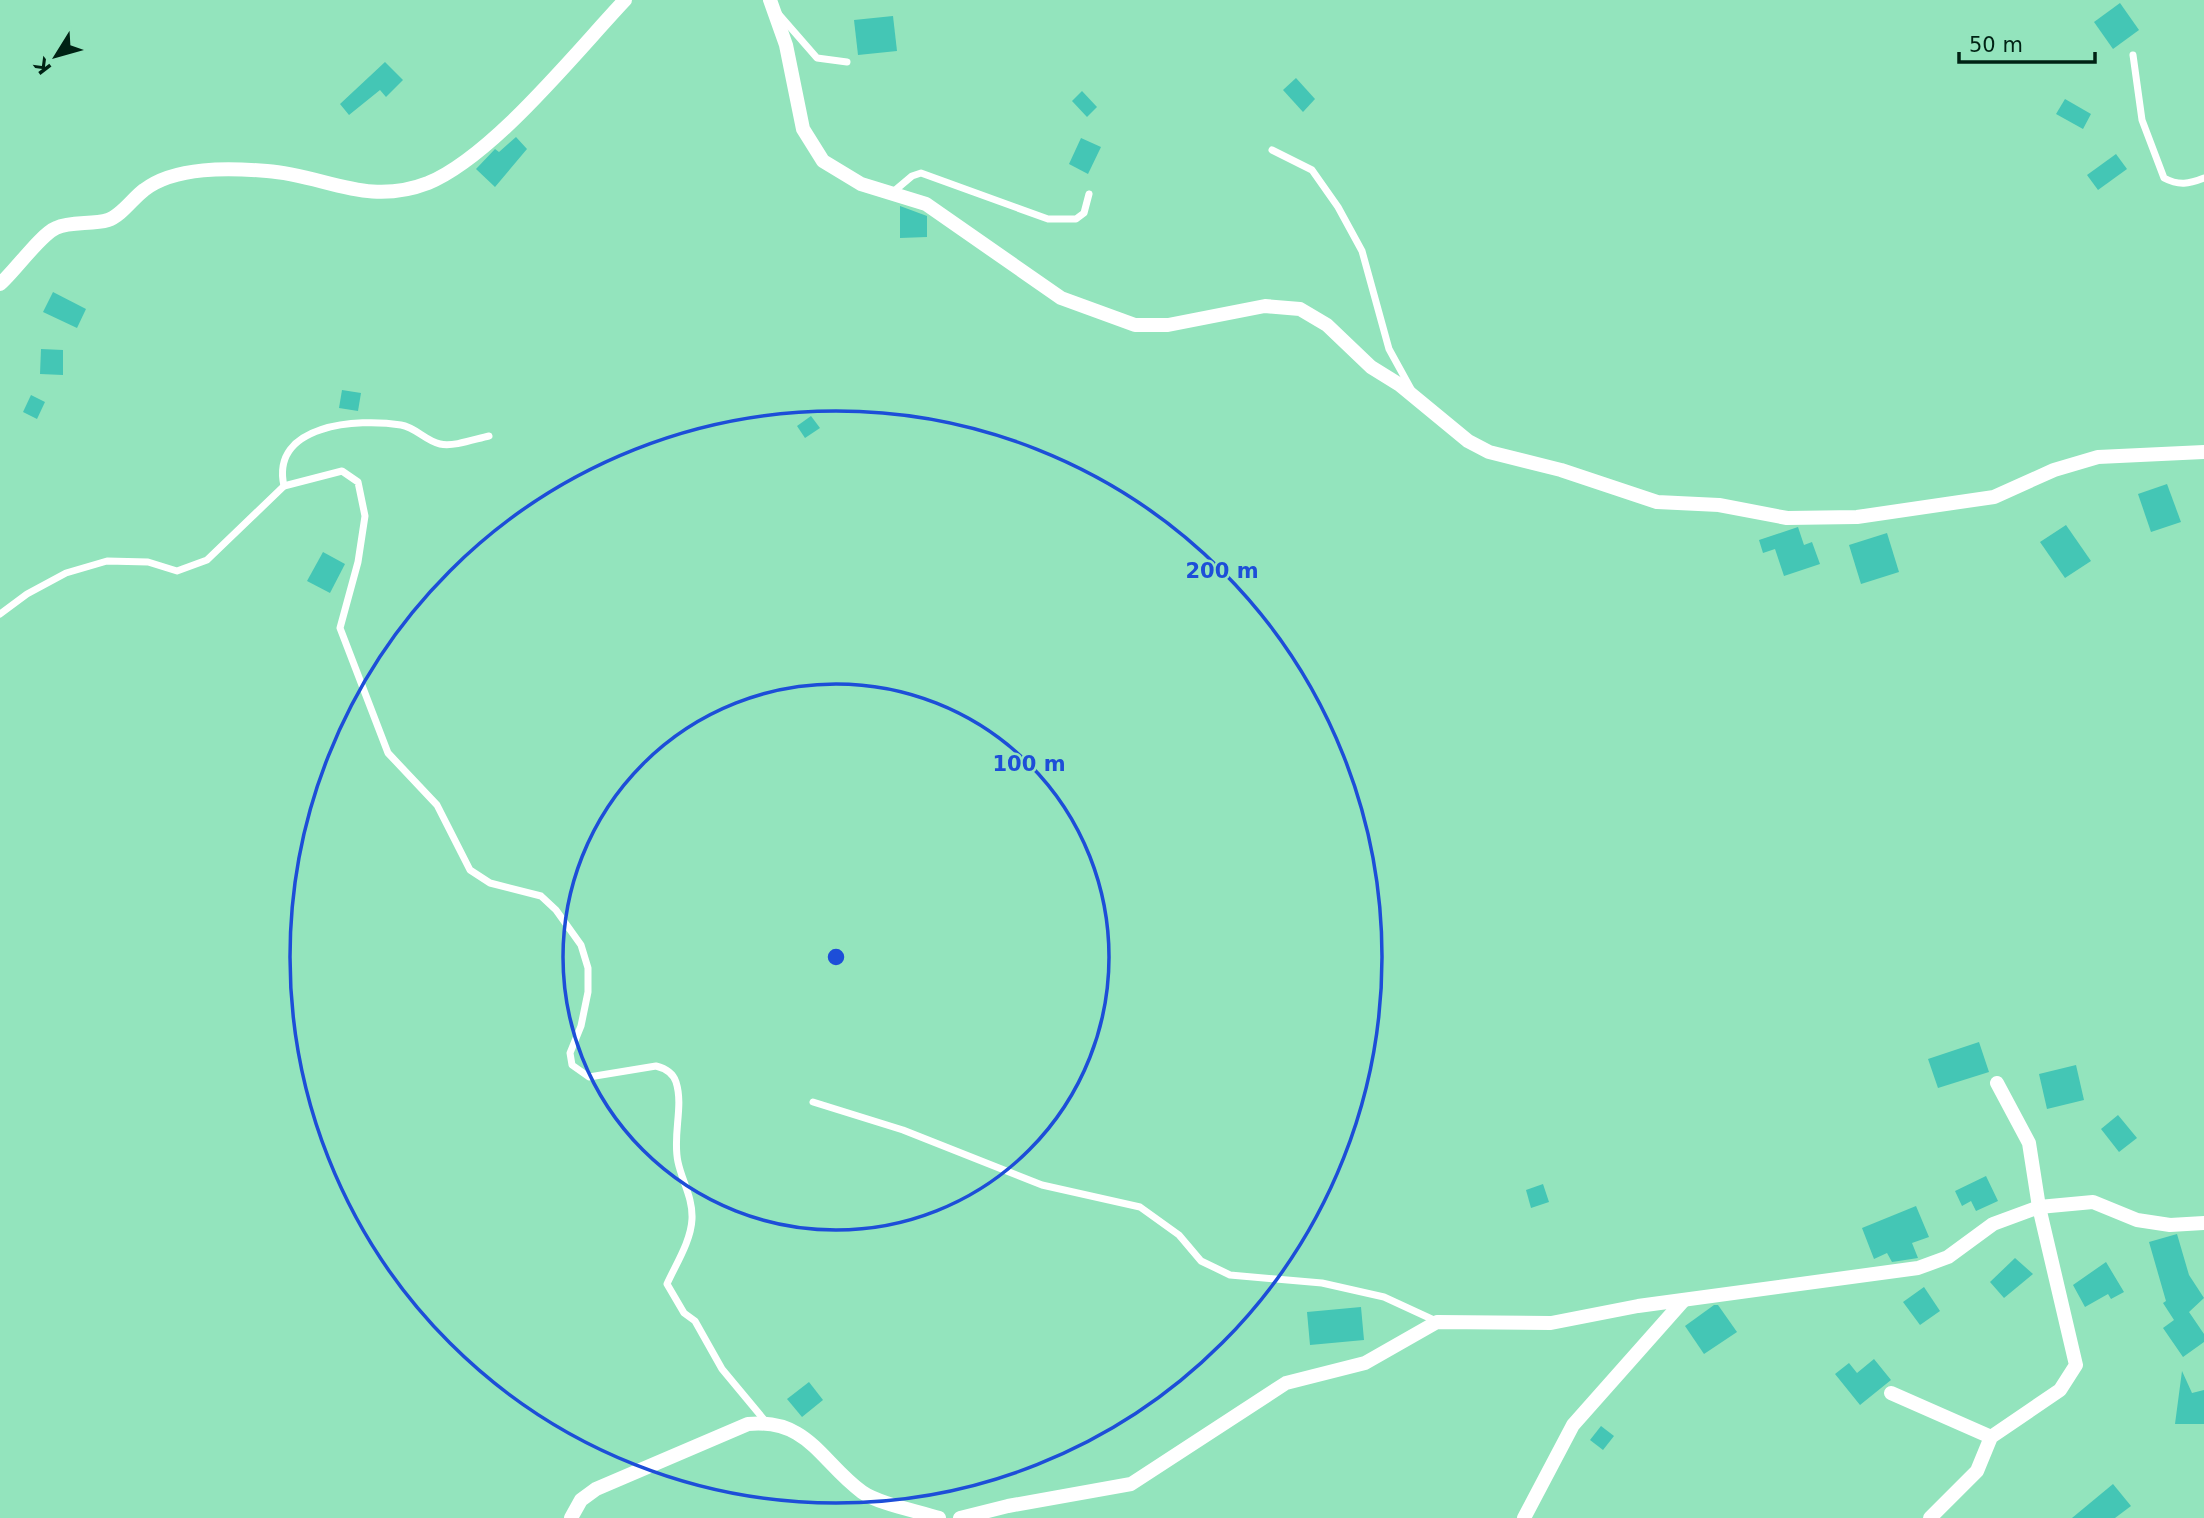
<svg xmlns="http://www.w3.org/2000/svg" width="2204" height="1518" viewBox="0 0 2204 1518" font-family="'DejaVu Sans',sans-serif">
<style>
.building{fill:#44c6b5}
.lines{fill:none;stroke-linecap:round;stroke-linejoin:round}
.lane{stroke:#fff;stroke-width:7}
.street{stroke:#fff;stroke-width:14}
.ring{fill:none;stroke:#1d4ed8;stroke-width:3.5}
.centre{fill:#1d4ed8;stroke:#93e4bd;stroke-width:3.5}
.ring-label{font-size:21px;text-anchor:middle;font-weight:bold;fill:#1d4ed8;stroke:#93e4bd;stroke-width:5;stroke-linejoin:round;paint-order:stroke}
</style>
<rect width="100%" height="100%" fill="#93e4bd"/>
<g class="building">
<path d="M2120,3l19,27 -26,19 -19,-27z"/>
<path d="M893,16l4,35 -39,4 -4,-35z"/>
<path d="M385,62l18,18 -17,17 -6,-7 -31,25 -9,-11z"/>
<path d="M1296,78l19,21 -12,13 -20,-22z"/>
<path d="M1082,91l15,16 -10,10 -15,-16z"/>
<path d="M2065,99l26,15 -8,15 -27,-15z"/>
<path d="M516,137l11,12 -32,38 -19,-18 19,-20 4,3z"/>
<path d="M1081,138l20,9 -13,27 -19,-10z"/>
<path d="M2116,154l11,15 -29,21 -11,-15z"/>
<path d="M900,206l27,10v21l-27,1z"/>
<path d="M53,292l33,17 -9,19 -34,-16z"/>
<path d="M41,349l22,1v25l-23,-1z"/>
<path d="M342,390l19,3 -3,18 -19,-3z"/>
<path d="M31,395l14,7 -8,17 -14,-7z"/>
<path d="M811,416l9,12 -15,10 -8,-12z"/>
<path d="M2167,484l14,38 -30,10 -13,-38z"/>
<path d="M2066,525l25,36 -26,17 -25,-36z"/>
<path d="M1798,527l6,18 8,-3 8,22 -36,12 -9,-27 -12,4 -4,-13z"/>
<path d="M1887,533l12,39 -38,12 -12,-39z"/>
<path d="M323,552l22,12 -15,29 -23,-12z"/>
<path d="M1979,1042l10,30 -51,16 -10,-29z"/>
<path d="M2076,1065l8,35 -37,9 -8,-35z"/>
<path d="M2118,1115l19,23 -18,14 -18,-23z"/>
<path d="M1986,1176l12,25 -22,10 -5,-10 -9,5 -7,-15z"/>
<path d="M1543,1184l6,18 -18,6 -5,-18z"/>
<path d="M1916,1206l13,31 -17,6 6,15 -26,4 -5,-9 -13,6 -12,-31z"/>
<path d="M2177,1234l12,41 15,23 -15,14 15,22v8l-21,15 -20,-29 11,-8 -11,-17 3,-2 -17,-59z"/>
<path d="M2015,1258l18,16 -29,24 -14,-16z"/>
<path d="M2106,1262l18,30 -13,7 -3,-5 -23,13 -12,-22z"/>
<path d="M1924,1287l16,24 -20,14 -17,-23z"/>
<path d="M1714,1305h4l19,27 -33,22 -19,-28z"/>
<path d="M1361,1307l3,33 -54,5 -3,-33z"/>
<path d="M1874,1359l17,21 -31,25 -25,-31 14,-11 8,10z"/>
<path d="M2182,1371l10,22 12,-3v34h-29z"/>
<path d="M809,1382l14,18 -21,17 -15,-18z"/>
<path d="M1601,1426l13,10 -11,14 -13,-10z"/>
<path d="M2113,1484l18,22 -16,12h-43z"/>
</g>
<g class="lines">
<g class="lane">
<path d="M776,11l41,47 30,4"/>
<path d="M2133,55l9,65 22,58c15,8 25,6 40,0"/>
<path d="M1272,150l40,20 26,37 24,44 27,98 22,40"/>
<path d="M893,192l19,-16 9,-3 127,46h28l8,-6 5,-19"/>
<path d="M284,486c-14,-62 74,-68 117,-61 14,2 25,16 39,19 14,3 35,-5 49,-8"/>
<path d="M0,614l27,-20 39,-21 41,-12 41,1 29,9 30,-11 77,-74 58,-15 16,11 7,34 -7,46 -18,66 48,125 49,52 33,65 20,13 51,13 15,14 25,35 7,23v24l-7,34 -11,27 2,12 17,12 67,-11c8,2 17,7 20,16 8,25 -4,53 2,80 4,19 15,36 14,57 -1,22 -16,45 -25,65l17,29 11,8 27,48 44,53"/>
<path d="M813,1102l90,28 139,55 98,22 39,28 22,26 29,14 92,8 62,14 52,24"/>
</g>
<g class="street">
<path d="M770,0l16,45 17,84 20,32 38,23 65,20 135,94 74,27h33l97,-19 35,3 27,16 44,42 29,18 68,56 21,11 72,18 96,32 62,3 68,13 70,-1 137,-20 60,-27 44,-13 106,-5"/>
<path d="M0,284c15,-13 41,-50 56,-56 15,-7 36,-3 52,-8 13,-4 25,-22 36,-30 31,-24 86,-22 123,-19 58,4 99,36 161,12 65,-27 147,-130 197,-183"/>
<path d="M1891,1393l100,44"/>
<path d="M571,1518l10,-18 15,-11 152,-65c60,-6 73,38 114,68 17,12 56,19 77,26"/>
<path d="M960,1518l48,-12 123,-22 155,-101 79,-20 72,-41 114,1 87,-17 280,-38 30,-11 45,-33 46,-17 54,-5 44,18 33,5 34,-2"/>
<path d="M1524,1518l49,-93 110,-124"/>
<path d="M1930,1518l47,-47 14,-34 69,-47 16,-25 -37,-158 -10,-64 -32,-60"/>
</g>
</g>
<g class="ring">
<circle cx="836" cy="957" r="273"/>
<circle cx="836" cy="957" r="546"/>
</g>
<circle cx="836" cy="957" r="10" class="centre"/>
<g class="ring-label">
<text x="1222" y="578">200 m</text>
<text x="1029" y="771">100 m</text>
</g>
<g transform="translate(56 56) rotate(233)" stroke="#93e4bd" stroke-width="5" paint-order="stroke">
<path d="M0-5L12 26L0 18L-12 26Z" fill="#002214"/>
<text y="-10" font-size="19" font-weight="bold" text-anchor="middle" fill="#002214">K</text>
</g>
<path d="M1959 52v10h136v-10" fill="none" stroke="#002214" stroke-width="3.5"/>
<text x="1969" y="52" font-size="21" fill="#002214" stroke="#93e4bd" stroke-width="5" paint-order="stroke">50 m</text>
</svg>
